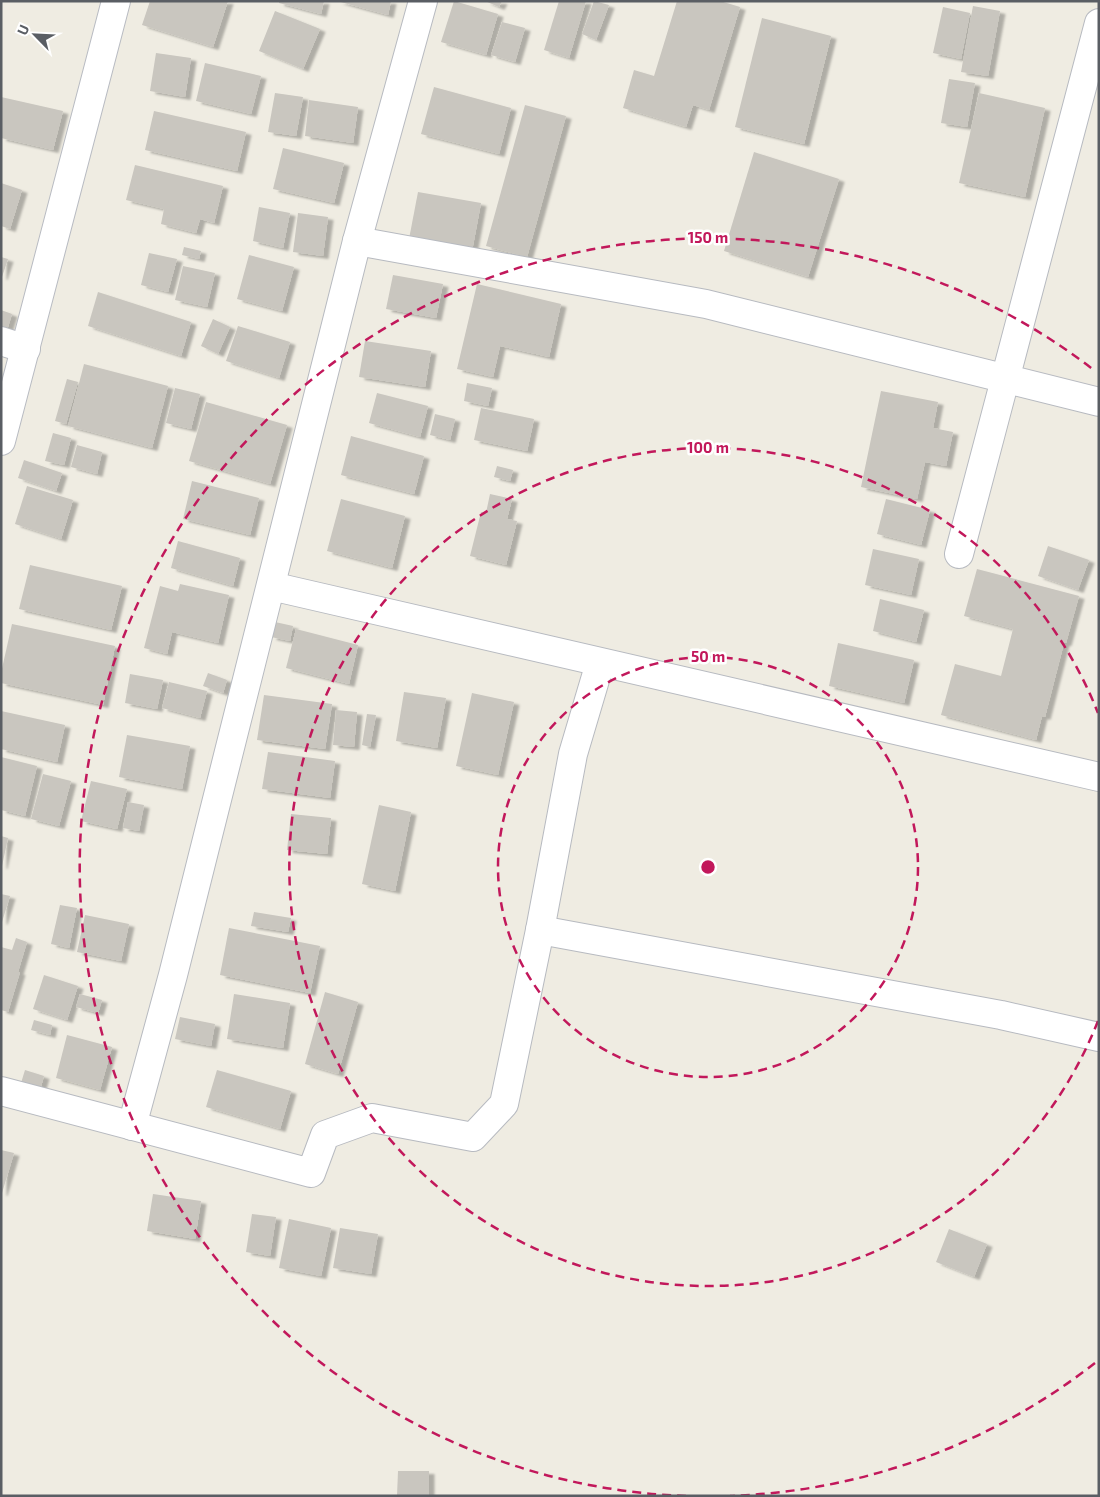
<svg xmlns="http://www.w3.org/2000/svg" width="1100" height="1497" viewBox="0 0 1100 1497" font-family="'Exo 2',sans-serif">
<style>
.building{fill:#c9c6bf;filter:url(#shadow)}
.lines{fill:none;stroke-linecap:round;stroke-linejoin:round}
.street-casing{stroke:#b7bac0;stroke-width:30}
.secondary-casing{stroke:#b8bbc2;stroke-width:30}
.street{stroke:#fff;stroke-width:28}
.secondary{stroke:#fff;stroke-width:28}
.ring{fill:none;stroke:#c2185b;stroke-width:2.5;stroke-dasharray:9 6}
.centre{fill:#c2185b;stroke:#fff;stroke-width:2.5}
.ring-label{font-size:15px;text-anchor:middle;font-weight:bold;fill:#c2185b;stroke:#fff;stroke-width:5;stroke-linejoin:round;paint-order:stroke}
</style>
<defs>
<filter id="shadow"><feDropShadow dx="5.5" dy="3" stdDeviation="1" flood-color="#0004"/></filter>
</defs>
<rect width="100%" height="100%" fill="#efece2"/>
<g class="building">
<path d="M150,1h78l-15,46 -71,-22z"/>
<path d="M279,1h45l-3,13 -42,-11z"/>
<path d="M337,1h54l-3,14z"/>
<path d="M454,1l44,13 -12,41 -45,-13z"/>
<path d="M485,1h17l-3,6z"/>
<path d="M559,1h27l-17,57 -25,-8z"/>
<path d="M594,1l15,4 -13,35 -14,-6z"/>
<path d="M677,1h43l20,6 -31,103 -16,-5 -7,22 -63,-19 11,-38 20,6z"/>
<path d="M973,6l27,5 -12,65 -27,-4z"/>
<path d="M943,7l27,6 -9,46 -28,-6z"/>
<path d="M275,11l45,18 -17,40 -44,-18z"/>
<path d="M762,18l69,18 -27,108 -69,-17z"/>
<path d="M502,22l23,6 -10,34 -24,-7z"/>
<path d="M156,53l35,5 -6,39 -35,-6z"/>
<path d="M205,63l56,13 -10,38 -55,-13z"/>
<path d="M949,79l26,4 -8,44 -26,-4z"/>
<path d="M434,87l77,21 -12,46 -78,-20z"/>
<path d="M275,93l28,4 -7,39 -28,-4z"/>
<path d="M979,93l66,15 -20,89 -66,-14z"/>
<path d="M1,97l62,14 -10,39 -52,-12z"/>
<path d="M309,100l49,7 -5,36 -48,-7z"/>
<path d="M525,105l41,11 -39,141 -41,-11z"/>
<path d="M154,111l92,21 -9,39 -92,-21z"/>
<path d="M283,148l61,15 -10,40 -61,-14z"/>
<path d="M754,152l85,27 -31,98 -84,-26z"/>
<path d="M135,165l88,21 -9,37 -14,-4 -4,14 -35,-9 3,-15 -38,-9z"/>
<path d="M1,183l21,7 -12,39 -9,-3z"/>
<path d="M418,192l63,11 -9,48 -63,-12z"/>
<path d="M259,207l31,6 -7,35 -30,-7z"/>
<path d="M298,213l30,4 -5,39 -30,-4z"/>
<path d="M184,247l17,4 -2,8 -17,-4z"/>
<path d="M149,253l28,6 -9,33 -27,-7z"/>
<path d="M249,255l45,12 -12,44 -45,-12z"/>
<path d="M1,257l7,2 -6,18h-1z"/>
<path d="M183,266l32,7 -8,34 -32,-7z"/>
<path d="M393,275l50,9 -7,34 -50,-9z"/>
<path d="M477,284l84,20 -12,53 -49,-11 -7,31 -36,-8z"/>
<path d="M98,292l93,30 -10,34 -93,-30z"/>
<path d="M1,310l11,4 -5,16 -6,-2z"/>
<path d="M213,319l17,8 -12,27 -17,-8z"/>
<path d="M238,326l52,16 -11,36 -53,-17z"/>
<path d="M365,341l66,10 -6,36 -66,-10z"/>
<path d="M84,364l84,22 -16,62 -84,-22z"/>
<path d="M67,379l11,3 -12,42 -11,-3z"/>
<path d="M467,383l25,5 -4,18 -24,-5z"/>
<path d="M175,388l25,6 -9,35 -25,-6z"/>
<path d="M881,391l57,11 -5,26 20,4 -7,34 -21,-4 -8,37 -56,-12z"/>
<path d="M377,393l51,13 -8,31 -51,-14z"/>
<path d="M206,402l81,23 -17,59 -81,-23z"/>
<path d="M481,408l53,11 -7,32 -53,-11z"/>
<path d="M435,414l20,5 -5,21 -20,-5z"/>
<path d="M53,433l18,5 -7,27 -19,-4z"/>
<path d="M351,436l73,20 -10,38 -73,-19z"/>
<path d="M77,445l25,7 -5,22 -26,-7z"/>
<path d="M24,460l38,13 -6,18 -38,-13z"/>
<path d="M497,466l16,4 -3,11 -16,-4z"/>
<path d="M192,481l67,17 -9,37 -67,-16z"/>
<path d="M27,486l46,14 -12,39 -46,-15z"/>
<path d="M490,494l22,5 -5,20 10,2 -11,44 -36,-9 11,-44 5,1z"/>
<path d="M341,499l64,17 -13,52 -65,-17z"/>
<path d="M886,499l44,11 -9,35 -44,-11z"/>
<path d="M178,541l62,17 -7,28 -62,-18z"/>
<path d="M1048,546l41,14 -11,30 -40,-14z"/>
<path d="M873,549l46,10 -8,36 -46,-10z"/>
<path d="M30,565l92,21 -11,44 -92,-21z"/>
<path d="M977,569l102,27 -13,47h-2l-19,74 -3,-1 -6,24 -95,-25 14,-51 46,12 12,-47 -49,-13z"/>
<path d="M180,584l49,11 -11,48 -46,-11 -5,22 -23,-6 16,-62 18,5z"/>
<path d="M880,599l44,11 -8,32 -43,-11z"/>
<path d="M275,622l18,4 -3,15 -19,-4z"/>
<path d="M12,624l103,22 -12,59 -102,-22v-10z"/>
<path d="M296,629l62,16 -9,39 -63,-16z"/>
<path d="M838,643l76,17 -10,43 -75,-17z"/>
<path d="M208,673l19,7 -4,13 -20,-7z"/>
<path d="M130,674l33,6 -6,29 -32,-6z"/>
<path d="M169,682l38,9 -7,27 -38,-10z"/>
<path d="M404,692l42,6 -9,50 -41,-7z"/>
<path d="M472,693l42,9 -16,73 -42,-9z"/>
<path d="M264,695l68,9 -7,45 -68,-9z"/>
<path d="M336,710l21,2 -3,35 -21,-2z"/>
<path d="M1,711l64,14 -8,37 -56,-13z"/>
<path d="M367,714l9,1 -6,32 -8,-2z"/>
<path d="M127,735l63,11 -8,43 -63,-12z"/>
<path d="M268,752l67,9 -5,37 -68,-9z"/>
<path d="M1,757l36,9 -12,50 -24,-6z"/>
<path d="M43,774l28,7 -12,45 -28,-7z"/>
<path d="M91,781l36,8 -10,40 -36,-8z"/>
<path d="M128,802l16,3 -5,26 -16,-3z"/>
<path d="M379,805l32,7 -16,79 -33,-7z"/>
<path d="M291,814l40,4 -4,36 -40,-4z"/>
<path d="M1,836l7,2 -6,28h-1z"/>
<path d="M1,894l9,2 -8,26 -1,-1z"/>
<path d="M60,905l17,3 -8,40 -18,-4z"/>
<path d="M254,912l37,6 -3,14 -37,-6z"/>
<path d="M85,915l44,9 -8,37 -44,-9z"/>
<path d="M229,928l91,18 -10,47 -90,-18z"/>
<path d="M16,938l11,4 -9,30h2l-12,40 -7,-2v-63l11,3z"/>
<path d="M44,975l34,11 -11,34 -34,-11z"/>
<path d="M325,992l33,10 -20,72 -33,-10z"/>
<path d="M80,994l22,6 -4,13 -22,-6z"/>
<path d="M234,994l56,9 -7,45 -56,-9z"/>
<path d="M180,1017l35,7 -4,22 -36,-7z"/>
<path d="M34,1020l18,5 -2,10 -19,-5z"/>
<path d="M67,1035l45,12 -12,43 -44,-12z"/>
<path d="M25,1070l19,6 -4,14 -19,-7z"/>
<path d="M217,1070l74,21 -11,38 -74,-22z"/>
<path d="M1,1150l13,3 -12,40h-1z"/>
<path d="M153,1194l48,7 -6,38 -48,-8z"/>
<path d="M252,1214l24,3 -6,39 -24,-4z"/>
<path d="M289,1219l42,9 -10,48 -42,-8z"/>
<path d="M340,1228l38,6 -7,40 -38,-6z"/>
<path d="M949,1229l38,15 -13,33 -38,-15z"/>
<path d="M398,1471h31v25h-32z"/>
</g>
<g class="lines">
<defs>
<g id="street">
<path d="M357,241l349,63 393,98"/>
<path d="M1,341l25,8"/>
<path d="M959,554l140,-531"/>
<path d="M271,586l828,191"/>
<path d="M540,930l33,-176 27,-91"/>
<path d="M1,1091l310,82 14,-38 47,-17 101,19 31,-33 36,-174 461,85 98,22"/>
<path d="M132,1126l41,-151 184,-734 66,-240"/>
</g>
<path id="secondary" d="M1,441l115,-440"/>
</defs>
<use href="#street" class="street-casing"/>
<use href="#secondary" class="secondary-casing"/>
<use href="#street" class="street"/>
<use href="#secondary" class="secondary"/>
</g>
<g class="ring">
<circle cx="708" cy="867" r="210"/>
<path d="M1098 1021A419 419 0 1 1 1098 713"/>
<path d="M1095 1363A629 629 0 0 1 730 1496M686 1496A629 629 0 1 1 1095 371"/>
</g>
<circle cx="708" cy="867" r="8" class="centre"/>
<g class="ring-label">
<text x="708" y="243">150 m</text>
<text x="708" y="453">100 m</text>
<text x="708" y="662">50 m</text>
</g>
<rect width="1100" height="1497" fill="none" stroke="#5a5e64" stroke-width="5"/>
<g transform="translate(35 35) rotate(294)" stroke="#ffffff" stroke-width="4" paint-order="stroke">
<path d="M0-4L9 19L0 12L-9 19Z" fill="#5a5e64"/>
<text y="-8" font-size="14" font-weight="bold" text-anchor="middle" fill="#5a5e64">U</text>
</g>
</svg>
